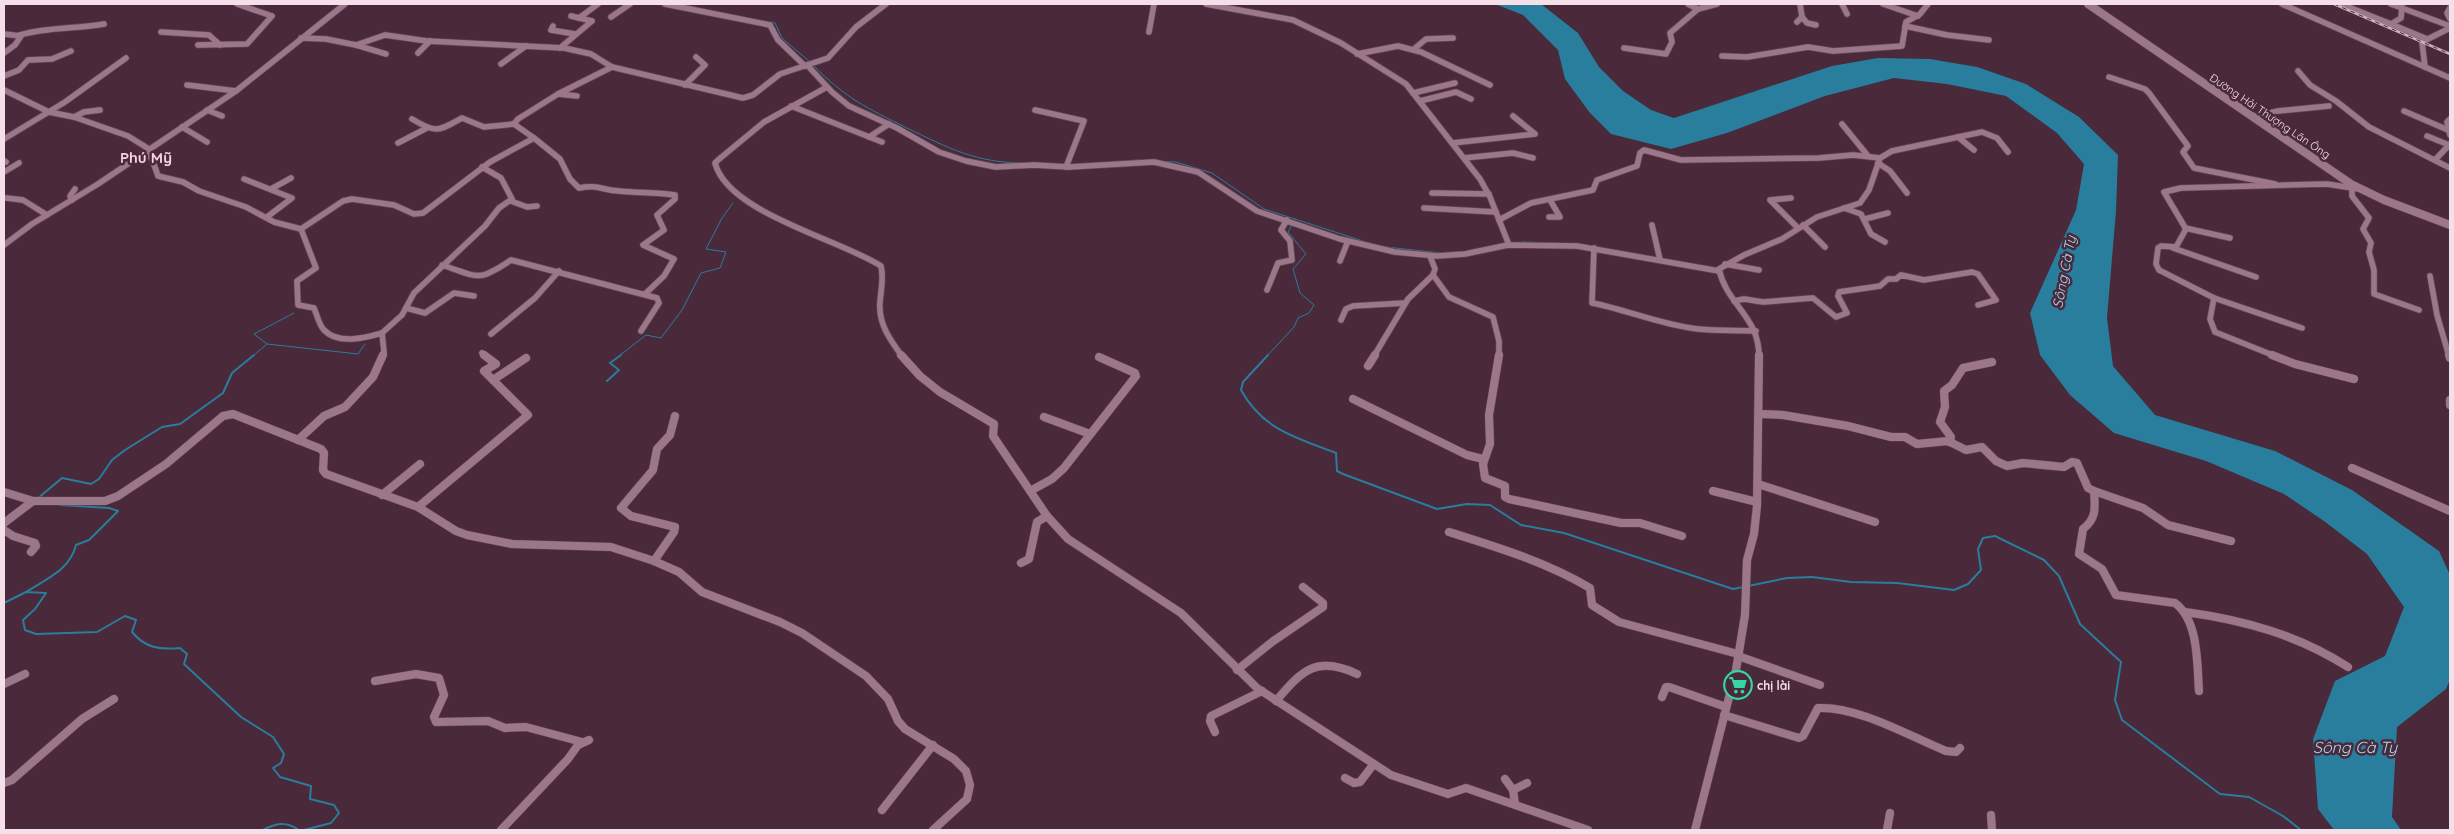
<svg xmlns="http://www.w3.org/2000/svg" width="2454" height="834" viewBox="0 0 2454 834" font-family="Quicksand,sans-serif">
<style>
.water{fill:#297d9d}
.lines{fill:none;stroke-linecap:round;stroke-linejoin:round}
.stream-far1{stroke:#297d9d;stroke-width:1}
.stream{stroke:#297d9d;stroke-width:2}
.street-far1-casing{stroke:#624755;stroke-width:7}
.street-casing{stroke:#624755;stroke-width:9}
.secondary-casing{stroke:#624755;stroke-width:9}
.street-far1{stroke:#9c7789;stroke-width:5.5}
.street{stroke:#9c7789;stroke-width:8}
.secondary{stroke:#9c7789;stroke-width:8}
.rail-casing{stroke:#c9b0bc;stroke-width:2.5}
.rail{stroke:#49293a;stroke-width:1;stroke-dasharray:4.5;stroke-linecap:butt}
.labels{text-anchor:middle;dominant-baseline:central;stroke-width:5;stroke-linejoin:round;paint-order:stroke}
.far-street-label{font-size:11px;fill:#f5dfe9;stroke:#49293a}
.poi-label{font-size:12px;font-weight:bold;fill:#f5dfe9;stroke:#49293a;text-anchor:start}
.water-label{font-size:14px;font-style:italic;fill:#abdbf1;stroke:#49293a}
.quarter-label{font-size:15px;font-weight:bold;fill:#fad0e4;stroke:#49293a}
.near-water-label{font-size:16px;font-style:italic;fill:#abdbf1;stroke:#49293a}
</style>
<rect width="100%" height="100%" fill="#49293a"/>
<path class="water" d="M1495,4h46l37,29 21,34 24,24 28,19 23,8 158,-52 46,-8 52,1 47,8 49,17 53,33 39,38 -2,56 -9,107 6,48 42,49 120,36 77,39 87,61 11,24v105l-4,9 -49,38 -5,90 9,13h-67l-16,-21 -5,-70 22,-58 50,-25 19,-49 -37,-53 -43,-33 -40,-27 -78,-33 -92,-28 -44,-38 -30,-40 -10,-42 46,-103 8,-46 -27,-31 -51,-37 -59,-12 -53,-6 -69,18 -98,37 -56,16 -60,-15 -21,-21 -25,-34 -7,-29 -35,-35z"/>
<g class="lines">
<g class="stream-far1">
<path d="M771,22l4,1 7,15 28,24"/>
<path d="M813,65c32,33 54,43 94,63 41,20 70,35 116,35"/>
<path d="M1135,160l41,2 36,11 52,36 108,35"/>
<path d="M1522,242l36,1"/>
<path d="M1386,247l55,6"/>
<path d="M294,313l-40,21 13,10 91,10 7,-10"/>
<path d="M253,356l14,-12"/>
<path d="M619,356l27,-21 15,3 21,-28 19,-37 19,-5 6,-16 -20,-3 16,-31 11,-15"/>
<path d="M1267,356l27,-29 4,-9 11,-5 5,-8 -14,-12 -7,-24 13,-15 -18,-22 7,-13"/>
</g>
<g class="stream">
<path d="M1268,355l-25,27 -2,8c22,40 56,48 95,63l1,18 6,3 94,35 30,-5 23,1 31,20 43,8 169,56 10,-2"/>
<path d="M607,381l12,-11 -9,-7 11,-8"/>
<path d="M37,499l25,-21 29,6 8,-5 13,-19 13,-10 37,-23 18,-3 43,-31 9,-20 22,-18"/>
<path d="M1748,586l39,-8 25,-1 39,5 46,1 57,7 14,-6 13,-14 -3,-21 5,-11 12,-2 49,24 15,16 21,48 41,38 -6,38 7,20 98,74 29,3 34,19 18,14"/>
<path d="M26,592c20,-13 44,-22 50,-47l13,-5 29,-29 -9,-3 -49,-3"/>
<path d="M4,603l22,-11 20,1 -11,16 -12,11 2,10 11,4 61,-2 28,-16 11,4 -4,12c13,16 28,18 48,16l7,6 -3,10 57,53 32,20 11,17 -3,9 -8,5 7,9 31,9 -1,13 24,6 5,8 -8,10 -27,7"/>
<path d="M263,830c13,-7 23,-9 36,0"/>
</g>
<defs>
<g id="street-far1">
<path d="M665,4l105,21 8,15 27,26"/>
<path d="M1206,4l87,16 48,23 65,41 74,95 10,18 19,48"/>
<path d="M1688,4l10,5"/>
<path d="M1842,4l5,10"/>
<path d="M1883,4l35,12"/>
<path d="M2282,4l168,74"/>
<path d="M2341,4l50,20"/>
<path d="M2391,4l59,22"/>
<path d="M2402,7l-1,11 -10,6 36,15"/>
<path d="M2450,8l-3,5 3,6"/>
<path d="M611,17l19,-13"/>
<path d="M1802,17l5,6 9,2"/>
<path d="M579,18l19,-14"/>
<path d="M1797,22l5,-5 -2,-13"/>
<path d="M553,26l-2,4 24,4"/>
<path d="M1905,26l42,9 42,5"/>
<path d="M161,32l48,3 11,10"/>
<path d="M1149,32l5,-28"/>
<path d="M4,34l17,2 -6,9 -11,8"/>
<path d="M20,35c27,-8 56,-6 84,-11"/>
<path d="M301,38l25,1 30,6 29,-10 42,6 137,7 27,6 21,13 131,31 10,-3 27,-21 48,-16 28,-31 30,-23"/>
<path d="M198,45l49,-1 25,-28 -35,-12"/>
<path d="M356,45l30,9"/>
<path d="M560,48l32,-27 -21,-5"/>
<path d="M1624,48l42,6 6,-12 -2,-9 28,-24 19,-5"/>
<path d="M1414,49l12,-10 27,-1"/>
<path d="M418,53l12,-12"/>
<path d="M1357,54l41,-8 23,6 69,33"/>
<path d="M1722,56l25,1 61,-10 25,4 69,-5 4,-24 14,-8 8,-10"/>
<path d="M501,64l25,-18"/>
<path d="M807,65l25,27 17,14 48,22 42,24 27,9 30,6 38,-2 35,2 85,-5 44,10 59,39 83,28 55,13 42,4 28,-2 43,-9 69,1 142,25"/>
<path d="M2425,67l-3,-25 28,-14"/>
<path d="M2298,71l12,14 26,16 33,26 81,41"/>
<path d="M4,76l15,-6 9,-10 24,-1 19,-8"/>
<path d="M2109,77l36,12 4,4 39,53 -5,6 11,16 81,16"/>
<path d="M187,85l49,6"/>
<path d="M685,85l20,-20 -9,-8"/>
<path d="M827,87l-63,35 -46,38 -3,3c13,50 124,76 166,103 3,12 0,23 -1,36 -2,21 10,38 22,54"/>
<path d="M4,90l45,22 25,5 54,19 21,13"/>
<path d="M1413,93l42,-10"/>
<path d="M558,94l19,2"/>
<path d="M1420,101l36,-9 15,7"/>
<path d="M791,106l91,36"/>
<path d="M207,110l15,6"/>
<path d="M1035,110l49,11 -18,46"/>
<path d="M2404,111l44,19"/>
<path d="M74,117l10,-5 16,-2"/>
<path d="M2253,117l25,-6 51,-5"/>
<path d="M412,119c25,15 26,12 50,-1l22,9 30,-3"/>
<path d="M2450,119l-3,3 3,13"/>
<path d="M1842,124l26,32"/>
<path d="M182,127l25,15"/>
<path d="M2427,136l22,9"/>
<path d="M869,137l20,-13"/>
<path d="M1958,137l16,13"/>
<path d="M534,138l26,21 10,20 9,9c19,-4 22,2 40,3 19,2 37,1 56,4v4l-18,16 7,15 -21,15 31,14 -10,17 -19,18"/>
<path d="M4,139l61,-37 61,-44"/>
<path d="M398,143l29,-15"/>
<path d="M1452,143l83,-9 -22,-18"/>
<path d="M145,152l7,7 6,17 25,6 16,9 47,16 28,15 27,7 15,39 -19,13 1,24 16,3c3,7 5,17 10,22 14,15 41,8 58,3"/>
<path d="M1464,158l49,-5 20,5"/>
<path d="M2435,160l15,-16"/>
<path d="M4,161l2,1"/>
<path d="M1878,163l12,8 17,22"/>
<path d="M4,172l15,-9"/>
<path d="M244,179l48,19 -25,19"/>
<path d="M271,189l20,-11"/>
<path d="M2352,189v7l17,22 -6,11 8,14 -2,9 5,18v24l45,16"/>
<path d="M1432,193l57,1"/>
<path d="M6,198l17,2 24,15"/>
<path d="M1791,198l-21,2 28,28"/>
<path d="M72,200l-2,-4 5,-7"/>
<path d="M511,201l16,6 10,-1"/>
<path d="M1424,208l72,4"/>
<path d="M1844,208l17,6 10,20 14,8"/>
<path d="M1549,217h11l-10,-17"/>
<path d="M1865,219l23,-6"/>
<path d="M1499,220l32,-17 62,-13 4,-10 40,-14 3,-13 4,-3 37,10 138,-2 34,-3 27,3"/>
<path d="M1652,225l8,35"/>
<path d="M1803,225l22,22"/>
<path d="M2185,228l45,10"/>
<path d="M301,229l42,-28 9,-2 42,6 20,9 9,-1 67,-51 44,-24 -20,-14 4,-5 40,-25 54,-27"/>
<path d="M4,245l28,-21 66,-40 138,-93 109,-87"/>
<path d="M1594,248l-2,55c36,7 69,22 106,26 19,2 39,1 58,2"/>
<path d="M2173,248l83,29"/>
<path d="M1340,261l8,-20"/>
<path d="M1725,264l34,6"/>
<path d="M442,265c37,12 35,18 69,-5l146,38 2,5 -18,28"/>
<path d="M1433,275l16,22 44,20 6,24v15"/>
<path d="M2430,276l7,39 12,41"/>
<path d="M1267,290l11,-27 14,-3 -2,-19 -9,-11 6,-10"/>
<path d="M2214,298l-4,21 5,13 60,24"/>
<path d="M1734,301l10,-2 19,3 50,-4 23,19 11,-4 -9,-17 1,-4 41,-6 8,-7h8l5,-4 23,5 48,-8 6,2 18,26 -18,5"/>
<path d="M406,308l19,5 29,-20 20,3"/>
<path d="M1341,320l5,-11 7,-3 52,-3"/>
<path d="M2302,328l-88,-30 -55,-28 -3,-6 2,-16 3,-2 15,1 10,-18 -22,-37 17,-4 146,-4 32,5"/>
<path d="M491,334l44,-36 24,-27"/>
<path d="M482,353l4,3"/>
<path d="M382,356l2,-4 -2,-19 20,-18 12,-22 71,-67 14,-18 13,-9 -11,-21 -19,-11"/>
<path d="M1374,356l34,-57 25,-24 2,-6 -5,-13"/>
<path d="M1759,356c0,-40 -33,-52 -40,-87l25,-14 38,-16 35,-22 43,-14 9,-13 11,-32 12,-7 90,-19 15,6 11,14"/>
</g>
<g id="street">
<path d="M901,355l19,21 20,16 54,32 -1,12 54,80 21,23 113,74 76,75 134,87 57,19 18,-6 122,42"/>
<path d="M1499,355l-10,60 1,29 -7,20 2,14 20,8v11l4,2 112,24h19l42,13"/>
<path d="M2272,355l23,9 59,15"/>
<path d="M2449,355l1,3"/>
<path d="M1368,366l7,-11"/>
<path d="M493,380l33,-22"/>
<path d="M1353,399l114,56 16,4"/>
<path d="M2450,400v5"/>
<path d="M1760,414l23,1 65,11 43,11h14l12,7 31,-3 18,9 16,-3 14,14 11,5 16,-3 41,4 8,-5 5,1 11,25 6,3c1,17 3,27 -11,38l-4,25 23,15 14,26 59,8c24,18 22,61 24,88"/>
<path d="M1044,417l46,17"/>
<path d="M298,440l26,-24 21,-9 28,-30 10,-22"/>
<path d="M1949,442l2,-5 -11,-15 5,-15 -1,-16 8,-6 11,-17 29,-6"/>
<path d="M2352,468l98,43"/>
<path d="M1758,484l117,38"/>
<path d="M1032,490l20,-11 12,-11 72,-92 -1,-3 -36,-16"/>
<path d="M1713,491l44,11"/>
<path d="M2094,491l49,17 25,17 63,16"/>
<path d="M4,492l29,9"/>
<path d="M382,495l38,-31"/>
<path d="M418,507l110,-92 -44,-44 12,-7 -12,-9"/>
<path d="M4,523l29,-22h72l13,-5 48,-32 57,-48 10,-2 88,35 3,4 -1,17 3,4 92,33 38,24 11,4 45,9 99,3 43,14 25,11 23,20 78,30 22,11 64,43 22,23 10,22 7,8 49,30 12,12 4,14 -3,14 -34,31"/>
<path d="M4,530l9,6 22,7 1,3 -5,6"/>
<path d="M1449,532c48,15 97,30 141,56l2,17 27,17 119,32"/>
<path d="M654,561l20,-29 1,-5 -44,-11 -10,-8 32,-38 4,-21 13,-14 5,-19"/>
<path d="M1021,563l8,-4 8,-37 10,-6"/>
<path d="M2185,612c59,8 113,23 163,55"/>
<path d="M1738,656l82,29"/>
<path d="M1237,670l35,-28 51,-35v-4l-20,-16"/>
<path d="M375,681l41,-7 23,4 5,17 -10,22 2,5 52,-1 17,7 21,-1 56,15"/>
<path d="M4,684l21,-10"/>
<path d="M1662,697l4,-10h3l57,20"/>
<path d="M1276,701c26,-31 41,-46 81,-27"/>
<path d="M1724,715l75,23 4,-2 15,-28c40,-2 91,28 128,43l10,1 4,-4"/>
<path d="M1215,732l-5,-11 1,-5 51,-25"/>
<path d="M1345,778l9,5 6,-1 13,-17"/>
<path d="M1505,779l8,11 2,14"/>
<path d="M4,783l8,-3 70,-61 32,-20"/>
<path d="M1513,790l14,-7"/>
<path d="M882,810l51,-65"/>
<path d="M1991,815l1,15"/>
<path d="M501,830l67,-71 10,-14 11,-5"/>
<path d="M1695,830l41,-160 9,-55 2,-55 7,-26 3,-28 2,-151"/>
<path d="M1887,830l3,-17"/>
</g>
<path id="secondary" d="M2088,4l263,180 33,16 66,25"/>
</defs>
<use href="#street-far1" class="street-far1-casing"/>
<use href="#street" class="street-casing"/>
<use href="#secondary" class="secondary-casing"/>
<use href="#street-far1" class="street-far1"/>
<use href="#street" class="street"/>
<use href="#secondary" class="secondary"/>
<defs>
<path id="rail" d="M2334,4l116,50"/>
</defs>
<use href="#rail" class="rail-casing"/>
<use href="#rail" class="rail"/>
</g>
<defs>
<symbol id="supermarket-ring" viewBox="-11 -11 22 22"><circle r="9.5" fill="#49293a" stroke="#37d4a6" stroke-width="1.5"/><path d="M-6-5.5h2.5l.6 2H6L4.5 2H-2.5L-4.4-4H-6ZM-1.5 3.2a1.3 1.3 0 1 0 .1 0ZM3 3.2a1.3 1.3 0 1 0 .1 0Z" fill="#37d4a6"/></symbol>
</defs>
<g fill-rule="evenodd">
<use href="#supermarket-ring" x="1722" y="669" width="32" height="32"/>
</g>
<g class="labels">
<g class="far-street-label">
<text transform="translate(2270 116) rotate(34)">Đường Hải Thượng Lãn Ông</text>
</g>
<g class="poi-label">
<text x="1757" y="685">chị lài</text>
</g>
<g class="water-label">
<text transform="translate(2064 272) rotate(-79)">Sông Cà Ty</text>
</g>
<g class="quarter-label">
<text x="146" y="157">Phú Mỹ</text>
</g>
<g class="near-water-label">
<text x="2355" y="747">Sông Cà Ty</text>
</g>
</g>
<rect width="2454" height="834" fill="none" stroke="#f5dfe9" stroke-width="10"/>
</svg>
